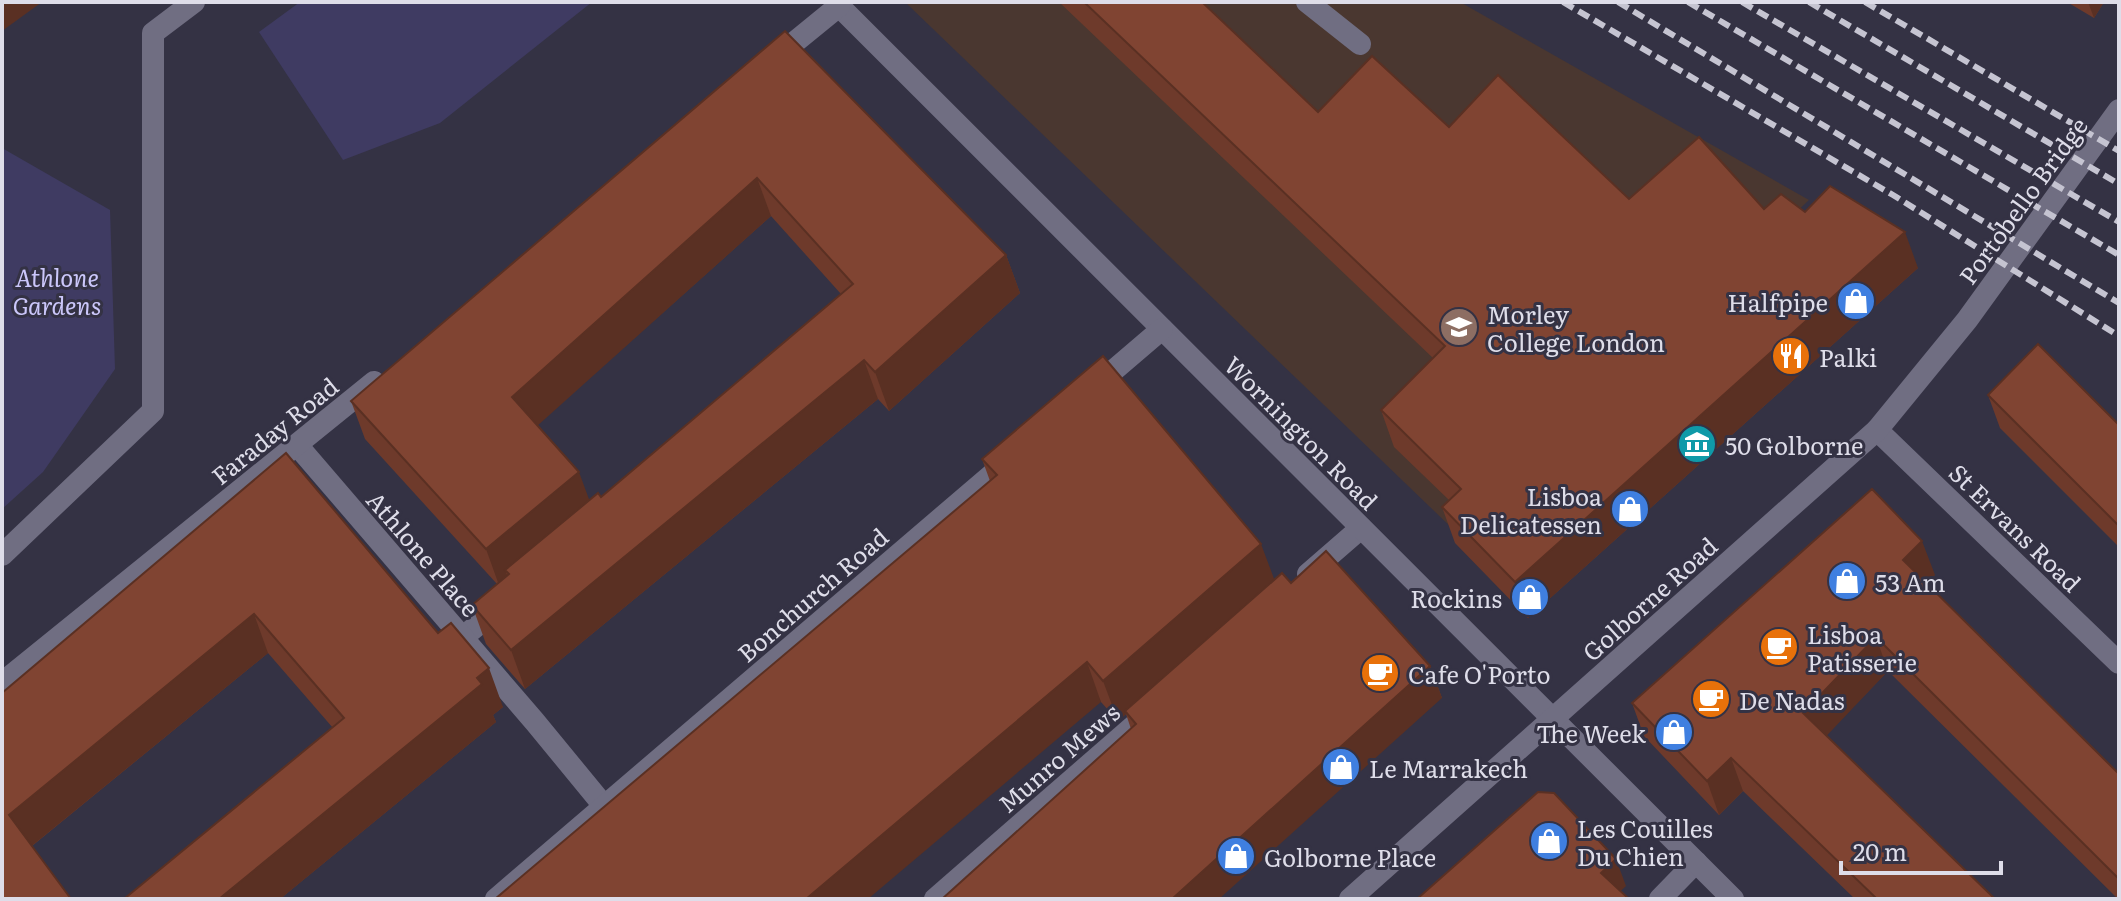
<svg xmlns="http://www.w3.org/2000/svg" width="2121" height="901" viewBox="0 0 2121 901" font-family="Literata,serif">
<style>
.education{fill:#4a3730}
.green{fill:#3f3b62}
.lines{fill:none;stroke-linecap:round;stroke-linejoin:round}
.service{stroke:#706e82;stroke-width:22}
.minor{stroke:#706e82;stroke-width:22}
.tertiary{stroke:#706e82;stroke-width:22}
.rail{stroke:#c5c4d1;stroke-width:6;stroke-dasharray:12 6;stroke-linecap:butt}
.wall{fill:#6e3a2b;fill-rule:evenodd}
.shaded-wall{fill:#5a3023}
.building{fill:#804432;stroke:#5a3023;stroke-width:2}
.labels{text-anchor:middle;dominant-baseline:central;stroke-width:6;stroke-linejoin:round;paint-order:stroke}
.street-label{font-size:24px;fill:#dedde9;stroke:#343244}
.park-label{font-size:24px;font-style:italic;fill:#cbc7fa;stroke:#343244}
.poi-label{font-size:24px;fill:#dedde9;stroke:#343244;text-anchor:start}
</style>
<rect width="100%" height="100%" fill="#343244"/>
<path class="education" d="M905,2h555l349,198 -295,281 -58,51z"/>
<g class="green">
<path d="M300,2h292l-152,121 -97,37 -84,-128z"/>
<path d="M2,148l108,62 5,159 -72,103 -41,37z"/>
</g>
<g class="lines">
<g class="service">
<path d="M1307,2l53,42"/>
<path d="M2,555l151,-144v-378l41,-31"/>
<path d="M1308,574l53,-46"/>
<path d="M463,637l39,-32"/>
<path d="M935,899l217,-189"/>
<path d="M1660,899l36,-37"/>
</g>
<g class="minor">
<path d="M835,2l898,897"/>
<path d="M774,59l65,-53"/>
<path d="M1093,388l69,-59"/>
<path d="M1877,430l242,233"/>
<path d="M297,445l238,277 69,84"/>
<path d="M2,683l372,-301"/>
<path d="M496,899l513,-439"/>
</g>
<path class="tertiary" d="M1350,899l527,-469 90,-110 152,-210"/>
<g class="rail">
<path d="M1563,2l330,193 226,141"/>
<path d="M1618,2l501,301"/>
<path d="M1688,2l431,253"/>
<path d="M1742,2l377,220"/>
<path d="M1809,2l310,182"/>
<path d="M1865,2l254,149"/>
</g>
</g>
<g class="wall">
<path d="M1059,2h143l116,110 131,15 180,72 176,13 113,56 -390,350 -73,-75 -13,-36 7,-7 -55,-53 -13,-37 52,-52z"/>
<path d="M2067,2h37l-10,16z"/>
<path d="M785,31l221,224 14,38 -131,118 -11,-12 -353,290 -39,-45 -14,-39 25,-21 -132,-145 -14,-38zM771,216l70,78 -240,203 -12,3 -52,-75z"/>
<path d="M1988,395l131,30v122l-119,-119z"/>
<path d="M286,453l152,180 65,74 -10,8 3,7 -216,177h-156l209,-171 -65,-75 -236,193 -30,53v-206z"/>
<path d="M982,459l293,121 16,3 139,83 12,32 -311,31 -5,-15 -8,7 -17,-19 -111,-221z"/>
<path d="M1935,575l-9,8 193,191v125h-1l-230,-228 -62,64 169,164h-140l-112,-108 -24,24 -75,-79 -12,-33z"/>
</g>
<g class="shaded-wall">
<path d="M2,2h40l-40,29z"/>
<path d="M2088,2h16l-10,16z"/>
<path d="M757,178l14,38 -245,220 -14,-39z"/>
<path d="M1905,232l13,36 -390,350 -13,-36z"/>
<path d="M1006,255l14,38 -131,118 -14,-39z"/>
<path d="M864,360l14,39 -353,290 -14,-39z"/>
<path d="M579,472l14,38 -84,64 -4,-4 4,10 -9,8 -14,-39z"/>
<path d="M1922,541l13,34 -20,19 -12,-34z"/>
<path d="M1261,544l15,40 -151,127 1,3 -8,7 -15,-40z"/>
<path d="M254,614l14,39 -245,200 -14,-38z"/>
<path d="M1876,637l12,34 -72,76 -13,-34z"/>
<path d="M1087,662l14,40 -233,197h-62z"/>
<path d="M1430,666l12,32 -223,201h-47z"/>
<path d="M489,668l14,39 -10,8 3,7 -216,177h-61z"/>
<path d="M1731,758l12,33 -24,24 -12,-34z"/>
<path d="M1616,859l10,27 -14,13 -11,-26z"/>
</g>
<g class="building">
<path d="M1084,2h118l116,110 54,-56 77,71 49,-52 131,124 70,-62 65,72 17,-15 24,18 25,-26 75,46 -390,350 -73,-75 19,-18 -80,-79 64,-64z"/>
<path d="M785,31l221,224 -131,117 -11,-12 -353,290 -39,-45 37,-31 -4,-4 93,-77 3,4 252,-213 -96,-106 -245,219 67,75 -93,77 -135,-148z"/>
<path d="M2038,344l81,81v101l-131,-131z"/>
<path d="M1103,356l158,188 -158,137 -16,-19 -281,237h-311l502,-424 -15,-16z"/>
<path d="M286,453l152,180 13,-10 38,45 -12,10 5,6 -263,215h-95l220,-181 -90,-104 -245,201 62,84h-69v-206z"/>
<path d="M1872,489l50,52 -19,19 216,214v105l-243,-242 -73,76 192,186h-118l-146,-141 -24,23 -75,-78z"/>
<path d="M1326,551l104,115 -258,233h-230l194,-175 -11,-13 157,-138 9,10z"/>
<path d="M1538,792l16,1 62,66 -15,14 28,26h-212z"/>
</g>
<defs>
<symbol id="shop-disc" viewBox="-11 -11 22 22"><circle r="9.5" fill="#3f7fe0" stroke="#343244"/><path d="M-5-2.5h2.3a2.7 3.5 0 0 1 5.4 0H5L5.5 6h-11ZM-1.5-2.5h3a1.5 2.3 0 0 0-3 0Z" fill="#fff"/></symbol>
<symbol id="university-disc" viewBox="-11 -11 22 22"><circle r="9.5" fill="#8d6e63" stroke="#343244"/><path d="M0-5L7-2L0 1L-7-2ZM-4 1L0 2.5L4 1V4Q0 6-4 4Z" fill="#fff"/></symbol>
<symbol id="restaurant-disc" viewBox="-11 -11 22 22"><circle r="9.5" fill="#e8710a" stroke="#343244"/><path d="M-5-6h1v4h1v-4h1v4h1v-4h1v5L-1.5 .5V6h-2V.5L-5-1ZM5-6V6H3V1.5H1.5Q1.5-4 5-6Z" fill="#fff"/></symbol>
<symbol id="museum-disc" viewBox="-11 -11 22 22"><circle r="9.5" fill="#0f9aa8" stroke="#343244"/><path d="M0-6L6-3V-2H-6V-3ZM-5-1h2V3h-2ZM-1-1h2V3h-2ZM3-1h2V3H3ZM-6 4H6V6H-6Z" fill="#fff"/></symbol>
<symbol id="cafe-disc" viewBox="-11 -11 22 22"><circle r="9.5" fill="#e8710a" stroke="#343244"/><path d="M-5.5-4.5H6V0H3Q3 3.5 0 3.5H-2.5Q-5.5 3.5-5.5 0ZM3-3.2v2h1.7v-2ZM-6 4.5H4V6H-6Z" fill="#fff"/></symbol>
</defs>
<g fill-rule="evenodd">
<use href="#shop-disc" x="1834" y="279" width="44" height="44"/>
<use href="#university-disc" x="1437" y="305" width="44" height="44"/>
<use href="#restaurant-disc" x="1769" y="334" width="44" height="44"/>
<use href="#museum-disc" x="1675" y="422" width="44" height="44"/>
<use href="#shop-disc" x="1608" y="487" width="44" height="44"/>
<use href="#shop-disc" x="1825" y="559" width="44" height="44"/>
<use href="#shop-disc" x="1508" y="575" width="44" height="44"/>
<use href="#cafe-disc" x="1757" y="625" width="44" height="44"/>
<use href="#cafe-disc" x="1358" y="651" width="44" height="44"/>
<use href="#cafe-disc" x="1689" y="677" width="44" height="44"/>
<use href="#shop-disc" x="1652" y="710" width="44" height="44"/>
<use href="#shop-disc" x="1319" y="745" width="44" height="44"/>
<use href="#shop-disc" x="1527" y="819" width="44" height="44"/>
<use href="#shop-disc" x="1214" y="834" width="44" height="44"/>
</g>
<g class="labels">
<g class="street-label">
<text transform="translate(2022 200) rotate(-54)">Portobello Bridge</text>
<text transform="translate(274 430) rotate(-39)">Faraday Road</text>
<text transform="translate(1302 432) rotate(45)">Wornington Road</text>
<text transform="translate(2016 527) rotate(44)">St Ervans Road</text>
<text transform="translate(424 553) rotate(49)">Athlone Place</text>
<text transform="translate(812 594) rotate(-41)">Bonchurch Road</text>
<text transform="translate(1649 598) rotate(-42)">Golborne Road</text>
<text transform="translate(1058 757) rotate(-41)">Munro Mews</text>
</g>
<g class="park-label">
<text x="57" y="276">Athlone<tspan x="57" dy="28">Gardens</tspan></text>
</g>
<g class="poi-label">
<text x="1828" y="301" text-anchor="end">Halfpipe</text>
<text x="1487" y="313">Morley<tspan x="1487" dy="28">College London</tspan></text>
<text x="1819" y="356">Palki</text>
<text x="1725" y="444">50 Golborne</text>
<text x="1602" y="495" text-anchor="end">Lisboa<tspan x="1602" dy="28">Delicatessen</tspan></text>
<text x="1875" y="581">53 Am</text>
<text x="1502" y="597" text-anchor="end">Rockins</text>
<text x="1807" y="633">Lisboa<tspan x="1807" dy="28">Patisserie</tspan></text>
<text x="1408" y="673">Cafe O'Porto</text>
<text x="1739" y="699">De Nadas</text>
<text x="1646" y="732" text-anchor="end">The Week</text>
<text x="1369" y="767">Le Marrakech</text>
<text x="1577" y="827">Les Couilles<tspan x="1577" dy="28">Du Chien</tspan></text>
<text x="1264" y="856">Golborne Place</text>
</g>
</g>
<rect width="2121" height="901" fill="none" stroke="#dedde9" stroke-width="8"/>
<path d="M1841 861v12h160v-12" fill="none" stroke="#dedde9" stroke-width="4"/>
<text x="1853" y="861" font-size="24" fill="#dedde9" stroke="#343244" stroke-width="6" paint-order="stroke">20 m</text>
</svg>
